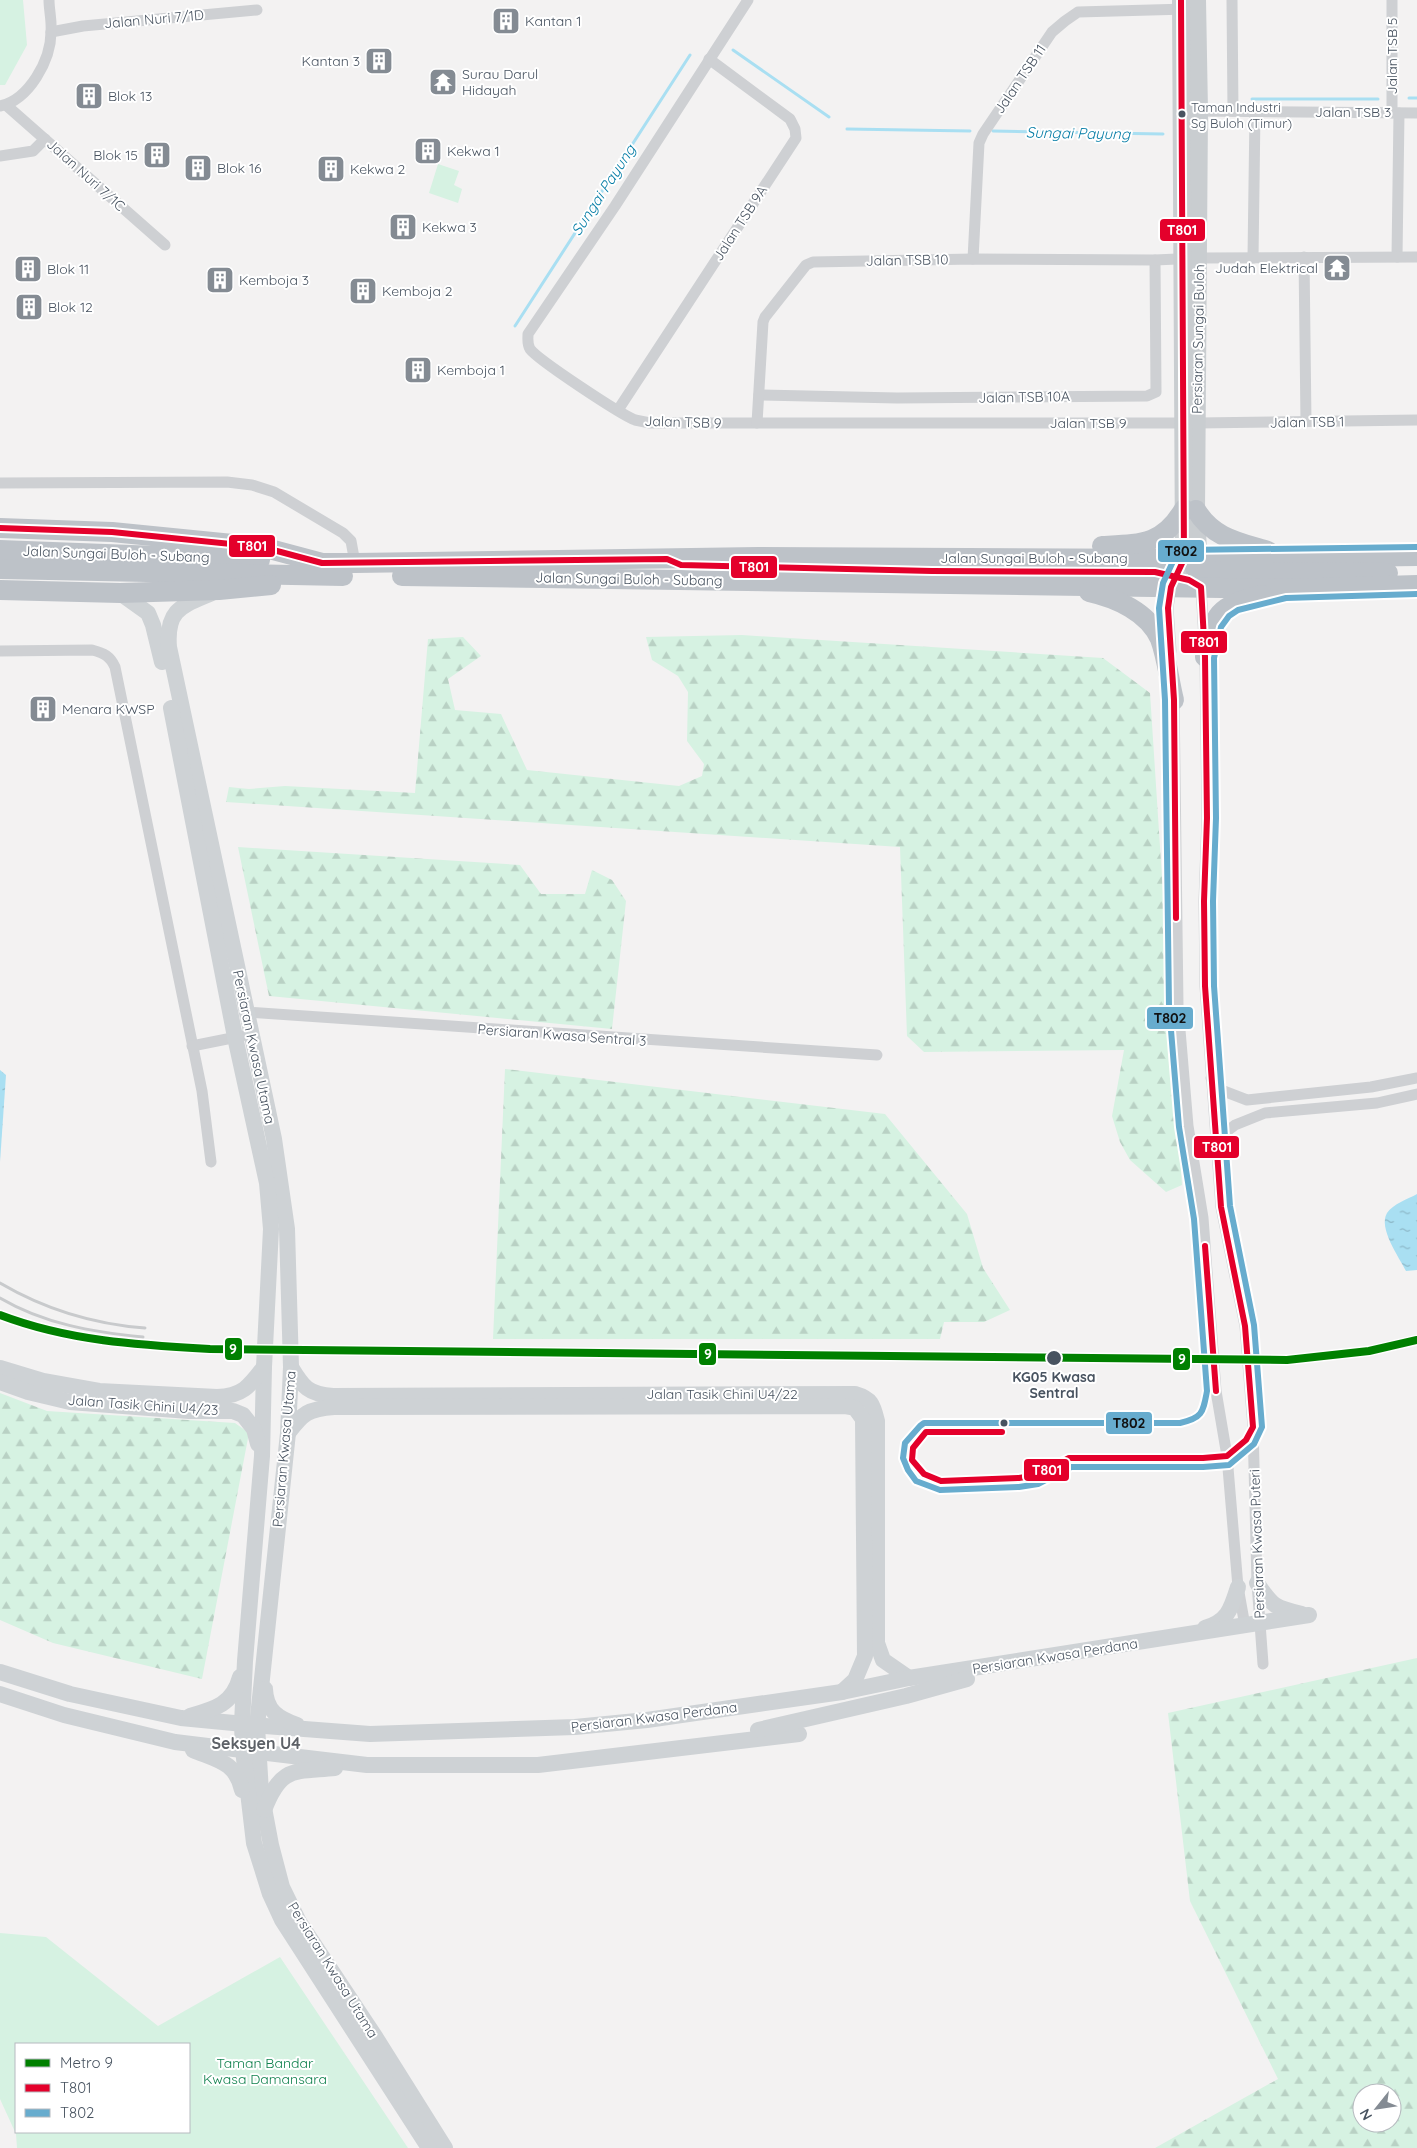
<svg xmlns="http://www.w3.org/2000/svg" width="1417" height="2148" viewBox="0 0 1417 2148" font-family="Quicksand,sans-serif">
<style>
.green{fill:#d6f2e2;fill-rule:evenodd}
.forest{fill:url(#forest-firs);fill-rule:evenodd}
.water{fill:url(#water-ripples)}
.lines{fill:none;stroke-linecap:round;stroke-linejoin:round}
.stream{stroke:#a9dff2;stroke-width:3}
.street{stroke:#ced0d3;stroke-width:11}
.secondary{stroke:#ced2d5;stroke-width:16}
.primary{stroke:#c9cdd0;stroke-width:18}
.highway{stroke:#bdc2c8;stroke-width:20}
.rail{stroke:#c8cacc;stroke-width:3}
.bus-1-casing{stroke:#fff;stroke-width:10}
.bus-2-casing{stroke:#fff;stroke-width:10}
.bus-1{stroke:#e4002b;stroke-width:6}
.bus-2{stroke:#67acce;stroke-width:6}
.metro-1-casing{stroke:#fff;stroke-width:11}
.metro-1{stroke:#008000;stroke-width:8}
.bus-dot{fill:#485360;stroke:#fff;stroke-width:2}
.labels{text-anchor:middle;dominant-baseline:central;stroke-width:4;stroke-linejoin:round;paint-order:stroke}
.bus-label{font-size:13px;fill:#485360;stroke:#fff;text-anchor:start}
.street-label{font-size:14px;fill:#485360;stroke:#fff}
.poi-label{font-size:14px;fill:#485360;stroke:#fff;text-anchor:start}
.stop-label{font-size:14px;font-weight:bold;fill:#485360;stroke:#fff}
.park-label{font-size:14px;fill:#12824f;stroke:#fff}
.water-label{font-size:15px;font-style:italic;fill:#057da6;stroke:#fff}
.quarter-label{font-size:16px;font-weight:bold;fill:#5d6167;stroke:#fff}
.line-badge{stroke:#fff;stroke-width:2}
.badge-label{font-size:14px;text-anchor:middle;font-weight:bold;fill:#fff}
.pale-badge-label{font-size:14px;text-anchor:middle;font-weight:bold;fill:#111}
</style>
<defs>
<pattern id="forest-firs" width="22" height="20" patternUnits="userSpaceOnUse" patternTransform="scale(1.25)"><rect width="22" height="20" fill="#d6f2e2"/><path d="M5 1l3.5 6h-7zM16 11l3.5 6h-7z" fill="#b9d1c4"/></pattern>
<pattern id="water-ripples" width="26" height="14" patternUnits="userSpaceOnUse" patternTransform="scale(1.25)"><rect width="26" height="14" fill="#a9dff2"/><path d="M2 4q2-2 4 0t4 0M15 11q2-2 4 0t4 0" fill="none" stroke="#8cb7c7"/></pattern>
</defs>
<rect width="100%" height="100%" fill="#f3f2f2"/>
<g class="green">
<path d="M0,0h23l4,45 -22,40h-5z"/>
<path d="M438,164l21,7 -5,14 8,4 -4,14 -29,-10z"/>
<path d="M0,1933l46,4 112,89 122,-69 128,191h-391l-1,-14 -16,-35zM189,2044v88h-173v-88z"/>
</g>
<g class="forest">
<path d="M742,635l361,23 47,35 32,492 -16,7 -36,-32 -10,-18 -8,-26 12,-66 -200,2 -17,-16 -7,-189 -674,-45 3,-15 20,2 36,-3 130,7 13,-154 35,-2 18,19 -33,23 7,31 46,4 26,56 152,16 23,-10 2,-12 -17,-23 1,-49 -10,-16 -26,-16 -6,-23z"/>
<path d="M238,847l282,18 21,29h44l7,-24 20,10 14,21 -14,128 -343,-33z"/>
<path d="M505,1069l380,45 82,100 16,54 27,42 -26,12h-40l-4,17h-447z"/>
<path d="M0,1393l47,18 188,12 14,10 -47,246 -149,-36 -53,-23z"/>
<path d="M1417,1658v490h-262l123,-69 -88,-178 -22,-188zM1362,2093h30v30h-30z"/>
</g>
<g class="water">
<path d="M0,1070l6,5 -6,87z"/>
<path d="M1417,1194v76l-11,1c-7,-14 -28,-43 -19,-58 6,-9 21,-14 30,-19z"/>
</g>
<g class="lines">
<g class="stream">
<path d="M733,50l96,67"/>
<path d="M1409,98h8"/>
<path d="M1252,99h126"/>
<path d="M847,129l123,2"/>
<path d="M993,131l170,3"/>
<path d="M515,326l175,-271"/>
</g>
<g class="street">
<path d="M748,0l-133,206 -87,128c0,5 -1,10 2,15 8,11 90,65 105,71 5,1 10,2 15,3h533"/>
<path d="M1232,0l1,111"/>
<path d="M51,32l32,-6 174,-16"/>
<path d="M6,105l159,140"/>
<path d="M0,106c29,-6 51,-46 51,-74 1,-11 -2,-22 -2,-32"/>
<path d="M1199,111l218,2"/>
<path d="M1392,113v-113"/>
<path d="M0,156l33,-5 12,-12"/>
<path d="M1304,257l2,165"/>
<path d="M1397,257l2,-144"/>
<path d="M1253,258l2,-146"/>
<path d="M973,259l6,-116 4,-9 69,-102 13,-11 13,-9 109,-3"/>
<path d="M759,395l138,3 250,-2 9,-4 -1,-132"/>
<path d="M618,410l178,-272 -1,-9 -5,-10 -81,-60"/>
<path d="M757,423l6,-101 2,-5 41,-52 7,-3 160,-3 182,1 44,-2 218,-1"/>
<path d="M1198,423l219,-3"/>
<path d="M0,483l227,-1 25,3 22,7 69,41 8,8 4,22"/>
<path d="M1201,587l4,70 2,161 -3,83 1,85 16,221 24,119 8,101 4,156 6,81"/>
<path d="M0,651l92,-1c12,3 18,6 23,17l87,424 9,71"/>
<path d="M1171,651l-3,-43 3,-21"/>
<path d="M1174,694l4,312 10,120 15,92 13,173 11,65 11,131 7,39"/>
<path d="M246,1012l631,43"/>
<path d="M192,1046l50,-10"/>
<path d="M1211,1078l10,12 26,10 124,-13 46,-9"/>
<path d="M1216,1150l10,-18 9,-7 30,-12 112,-10 40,-9"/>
</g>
<g class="secondary">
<path d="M120,593l28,20 5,12 9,37"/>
<path d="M212,593c-30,13 -46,16 -43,54l105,492 13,90 4,138 -3,66 -31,293 4,66 10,53 11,42 17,35 77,116 69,110"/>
<path d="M171,708l64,329 32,146 4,46 -7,138 -2,89 -17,205 -3,63 1,26 11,93 16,51 12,26 147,228"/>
<path d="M291,1367c12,20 17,27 42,29l522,-2c17,5 18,11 22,27v222l6,17 26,18"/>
<path d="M0,1368l43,13 56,10 118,6c25,-1 32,-10 47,-30"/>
<path d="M0,1382l28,10 42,10 119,9h44l10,4 11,14 4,15"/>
<path d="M288,1433c15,-20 20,-24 46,-26l510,-1 11,2 8,11 2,237 -10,24 -13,12"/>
<path d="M1257,1583c15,23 18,25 45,31"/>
<path d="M1205,1628c23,-7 26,-19 33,-41"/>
<path d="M0,1672l70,22 111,24 84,8 105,8 205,-7 72,-7 195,-28 67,-14 400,-63"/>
<path d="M265,1689c1,22 13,29 32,36"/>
<path d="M0,1694l64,21 111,27 192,23h171l261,-31"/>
<path d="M190,1716c25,-7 43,-12 50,-39"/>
<path d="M758,1730l148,-34 61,-17"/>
<path d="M193,1750c24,10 43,12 49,40"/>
<path d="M264,1810c17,-44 29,-38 71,-42"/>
</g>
<g class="primary">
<path d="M1197,0l2,111 -3,399 3,62"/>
<path d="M1171,587l13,-28 -3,-559"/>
</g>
<g class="highway">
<path d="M1196,510c17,28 42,32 72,41"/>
<path d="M0,528l112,4 150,15 60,16h33l403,-6 426,2 233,-3"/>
<path d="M1102,546c39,-2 61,-1 82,-37"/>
<path d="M0,550l260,10"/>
<path d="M1195,568l4,3 22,1 167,1"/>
<path d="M0,569l343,7"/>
<path d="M402,576l883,13 132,-4"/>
<path d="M0,590l120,3 99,-3 52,-5"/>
<path d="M1089,592c27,6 59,20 71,47 7,19 9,41 14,61"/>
<path d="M1205,657c10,-45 11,-50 57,-62"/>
</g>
<g class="rail">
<path d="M0,1283c46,27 92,41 145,45"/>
<path d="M0,1298c44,26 93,34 143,39"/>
</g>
<defs>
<g id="bus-1">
<path d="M0,528l112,4 150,15 60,16 345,-4 14,6 251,6 223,1 34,8 12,7 4,70 2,161 -3,83 1,85 16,221 24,119 8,101 -7,13 -19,16 -24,2h-134l-32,17 -18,3 -78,3 -17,-7 -12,-14 1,-12 13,-16h76"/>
<path d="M1176,918l-2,-218 -6,-92 3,-21 13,-28 -3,-559"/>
<path d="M1205,1246l11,145"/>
</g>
<path id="bus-2" d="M1417,547l-234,3 -7,5 -13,28 -4,25 6,92 4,306 10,121 15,92 13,172c-4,21 -4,27 -27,32h-256l-4,3 -15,17 -2,15 5,12 8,11 24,9 79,-3 19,-3 33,-17h132l26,-2 25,-21 8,-17 -8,-102 -24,-119 -16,-220 -1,-85 3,-83 -2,-160 7,-31 8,-11 9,-6 48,-12 131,-4"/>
</defs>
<use href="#bus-1" class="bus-1-casing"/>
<use href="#bus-2" class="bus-2-casing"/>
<use href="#bus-1" class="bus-1"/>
<use href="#bus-2" class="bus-2"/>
<defs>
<path id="metro-1" d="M0,1315c68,26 138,30 210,34l1077,11 82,-9 48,-11"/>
</defs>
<use href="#metro-1" class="metro-1-casing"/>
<use href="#metro-1" class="metro-1"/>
</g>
<defs>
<symbol id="building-square" viewBox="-11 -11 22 22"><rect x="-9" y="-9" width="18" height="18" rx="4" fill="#848b93" stroke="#fff"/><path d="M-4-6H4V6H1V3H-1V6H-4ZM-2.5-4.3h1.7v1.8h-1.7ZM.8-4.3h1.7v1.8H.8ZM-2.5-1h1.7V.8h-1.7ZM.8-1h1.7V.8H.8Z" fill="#fff"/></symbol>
<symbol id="temple-square" viewBox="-11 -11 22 22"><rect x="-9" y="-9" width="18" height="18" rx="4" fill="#848b93" stroke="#fff"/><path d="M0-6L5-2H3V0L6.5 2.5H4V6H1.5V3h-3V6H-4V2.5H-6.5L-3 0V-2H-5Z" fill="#fff"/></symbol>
</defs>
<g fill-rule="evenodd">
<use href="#building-square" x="490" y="5" width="32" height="32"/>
<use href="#building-square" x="363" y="45" width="32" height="32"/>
<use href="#temple-square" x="427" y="66" width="32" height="32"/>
<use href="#building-square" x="73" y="80" width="32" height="32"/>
<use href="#building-square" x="412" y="135" width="32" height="32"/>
<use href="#building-square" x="141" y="139" width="32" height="32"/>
<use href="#building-square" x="182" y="152" width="32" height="32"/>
<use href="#building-square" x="315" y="153" width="32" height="32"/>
<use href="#building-square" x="387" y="211" width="32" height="32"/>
<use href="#temple-square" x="1321" y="252" width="32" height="32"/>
<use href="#building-square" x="12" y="253" width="32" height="32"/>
<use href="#building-square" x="204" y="264" width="32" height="32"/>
<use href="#building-square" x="347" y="275" width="32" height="32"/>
<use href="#building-square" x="13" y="291" width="32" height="32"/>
<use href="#building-square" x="402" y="354" width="32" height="32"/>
<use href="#building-square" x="27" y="693" width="32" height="32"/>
</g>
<g class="bus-dot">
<circle cx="1182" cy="114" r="4.5"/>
<circle cx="1054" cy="1358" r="8"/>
<circle cx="1004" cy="1423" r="4.5"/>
</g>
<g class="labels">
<g class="bus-label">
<text x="1191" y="107">Taman Industri<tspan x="1191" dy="16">Sg Buloh (Timur)</tspan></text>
</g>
<g class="street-label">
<text transform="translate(154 19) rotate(-5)">Jalan Nuri 7/1D</text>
<text transform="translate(1392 56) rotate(-90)">Jalan TSB 5</text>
<text transform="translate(1020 79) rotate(-56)">Jalan TSB 11</text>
<text x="1353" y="112">Jalan TSB 3</text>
<text transform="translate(86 175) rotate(42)">Jalan Nuri 7/1C</text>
<text transform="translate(740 223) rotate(-57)">Jalan TSB 9A</text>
<text transform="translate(907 260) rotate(-1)">Jalan TSB 10</text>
<text transform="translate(1198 339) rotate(-89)">Persiaran Sungai Buloh</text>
<text transform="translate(1024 397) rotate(-1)">Jalan TSB 10A</text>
<text transform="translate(683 422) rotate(2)">Jalan TSB 9</text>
<text transform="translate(1307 422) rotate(-1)">Jalan TSB 1</text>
<text x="1088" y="423">Jalan TSB 9</text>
<text transform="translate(116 554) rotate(2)">Jalan Sungai Buloh - Subang</text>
<text x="1034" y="558">Jalan Sungai Buloh - Subang</text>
<text transform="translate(629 579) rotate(1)">Jalan Sungai Buloh - Subang</text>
<text transform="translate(562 1035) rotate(4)">Persiaran Kwasa Sentral 3</text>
<text transform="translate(254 1047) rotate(78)">Persiaran Kwasa Utama</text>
<text x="722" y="1394">Jalan Tasik Chini U4/22</text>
<text transform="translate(143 1405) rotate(4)">Jalan Tasik Chini U4/23</text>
<text transform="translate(284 1449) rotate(-85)">Persiaran Kwasa Utama</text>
<text transform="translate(1257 1544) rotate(-92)">Persiaran Kwasa Puteri</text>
<text transform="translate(1055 1656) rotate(-9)">Persiaran Kwasa Perdana</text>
<text transform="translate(654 1717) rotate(-7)">Persiaran Kwasa Perdana</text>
<text transform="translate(333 1970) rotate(58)">Persiaran Kwasa Utama</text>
</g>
<g class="poi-label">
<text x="525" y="21">Kantan 1</text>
<text x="360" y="61" text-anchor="end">Kantan 3</text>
<text x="462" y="74">Surau Darul<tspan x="462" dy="16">Hidayah</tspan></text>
<text x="108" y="96">Blok 13</text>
<text x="447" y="151">Kekwa 1</text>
<text x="138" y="155" text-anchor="end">Blok 15</text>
<text x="217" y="168">Blok 16</text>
<text x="350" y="169">Kekwa 2</text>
<text x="422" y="227">Kekwa 3</text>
<text x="1318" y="268" text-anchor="end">Judah Elektrical</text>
<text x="47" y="269">Blok 11</text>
<text x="239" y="280">Kemboja 3</text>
<text x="382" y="291">Kemboja 2</text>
<text x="48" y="307">Blok 12</text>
<text x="437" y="370">Kemboja 1</text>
<text x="62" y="709">Menara KWSP</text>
</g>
<g class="stop-label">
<text x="1054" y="1377">KG05 Kwasa<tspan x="1054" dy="16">Sentral</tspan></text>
</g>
<g class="park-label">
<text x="265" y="2063">Taman Bandar<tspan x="265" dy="16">Kwasa Damansara</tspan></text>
</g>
<g class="water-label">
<text transform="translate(1078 133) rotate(1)">Sungai Payung</text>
<text transform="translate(603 190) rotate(-57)">Sungai Payung</text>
</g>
<g class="quarter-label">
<text x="256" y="1743">Seksyen U4</text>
</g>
</g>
<g class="line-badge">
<rect x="1159" y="218" width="47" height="24" rx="5" fill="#e4002b"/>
<rect x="228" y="534" width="48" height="24" rx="5" fill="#e4002b"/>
<rect x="1157" y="539" width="48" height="24" rx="5" fill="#67acce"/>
<rect x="730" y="555" width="48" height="24" rx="5" fill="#e4002b"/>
<rect x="1180" y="630" width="48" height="24" rx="5" fill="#e4002b"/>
<rect x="1146" y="1006" width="48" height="24" rx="5" fill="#67acce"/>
<rect x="1193" y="1135" width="47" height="24" rx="5" fill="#e4002b"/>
<rect x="224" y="1337" width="19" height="24" rx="5" fill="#008000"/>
<rect x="698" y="1342" width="19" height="24" rx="5" fill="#008000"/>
<rect x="1172" y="1347" width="19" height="24" rx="5" fill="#008000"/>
<rect x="1105" y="1411" width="48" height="24" rx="5" fill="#67acce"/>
<rect x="1023" y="1458" width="47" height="24" rx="5" fill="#e4002b"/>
</g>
<g class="badge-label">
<text x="1182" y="235">T801</text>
<text x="252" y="551">T801</text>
<text x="754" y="572">T801</text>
<text x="1204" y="647">T801</text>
<text x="1217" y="1152">T801</text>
<text x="233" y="1354">9</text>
<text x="708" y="1359">9</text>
<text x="1182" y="1364">9</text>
<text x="1047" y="1475">T801</text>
</g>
<g class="pale-badge-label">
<text x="1181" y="556">T802</text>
<text x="1170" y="1023">T802</text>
<text x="1129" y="1428">T802</text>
</g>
<rect x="15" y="2043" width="175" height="90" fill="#ffffff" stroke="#b6babf"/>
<rect x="25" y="2059" width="25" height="8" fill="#008000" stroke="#b6babf"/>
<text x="60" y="2068" font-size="15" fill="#485360">Metro 9</text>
<rect x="25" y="2084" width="25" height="8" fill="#e4002b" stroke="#b6babf"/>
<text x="60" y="2093" font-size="15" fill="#485360">T801</text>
<rect x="25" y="2109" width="25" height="8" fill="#67acce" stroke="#b6babf"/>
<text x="60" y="2118" font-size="15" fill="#485360">T802</text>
<g transform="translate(1377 2108) rotate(240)"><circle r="24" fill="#ffffff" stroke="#b6babf"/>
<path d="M0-4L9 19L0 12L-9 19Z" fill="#848b93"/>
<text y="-8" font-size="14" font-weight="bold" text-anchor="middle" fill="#485360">N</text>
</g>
</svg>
